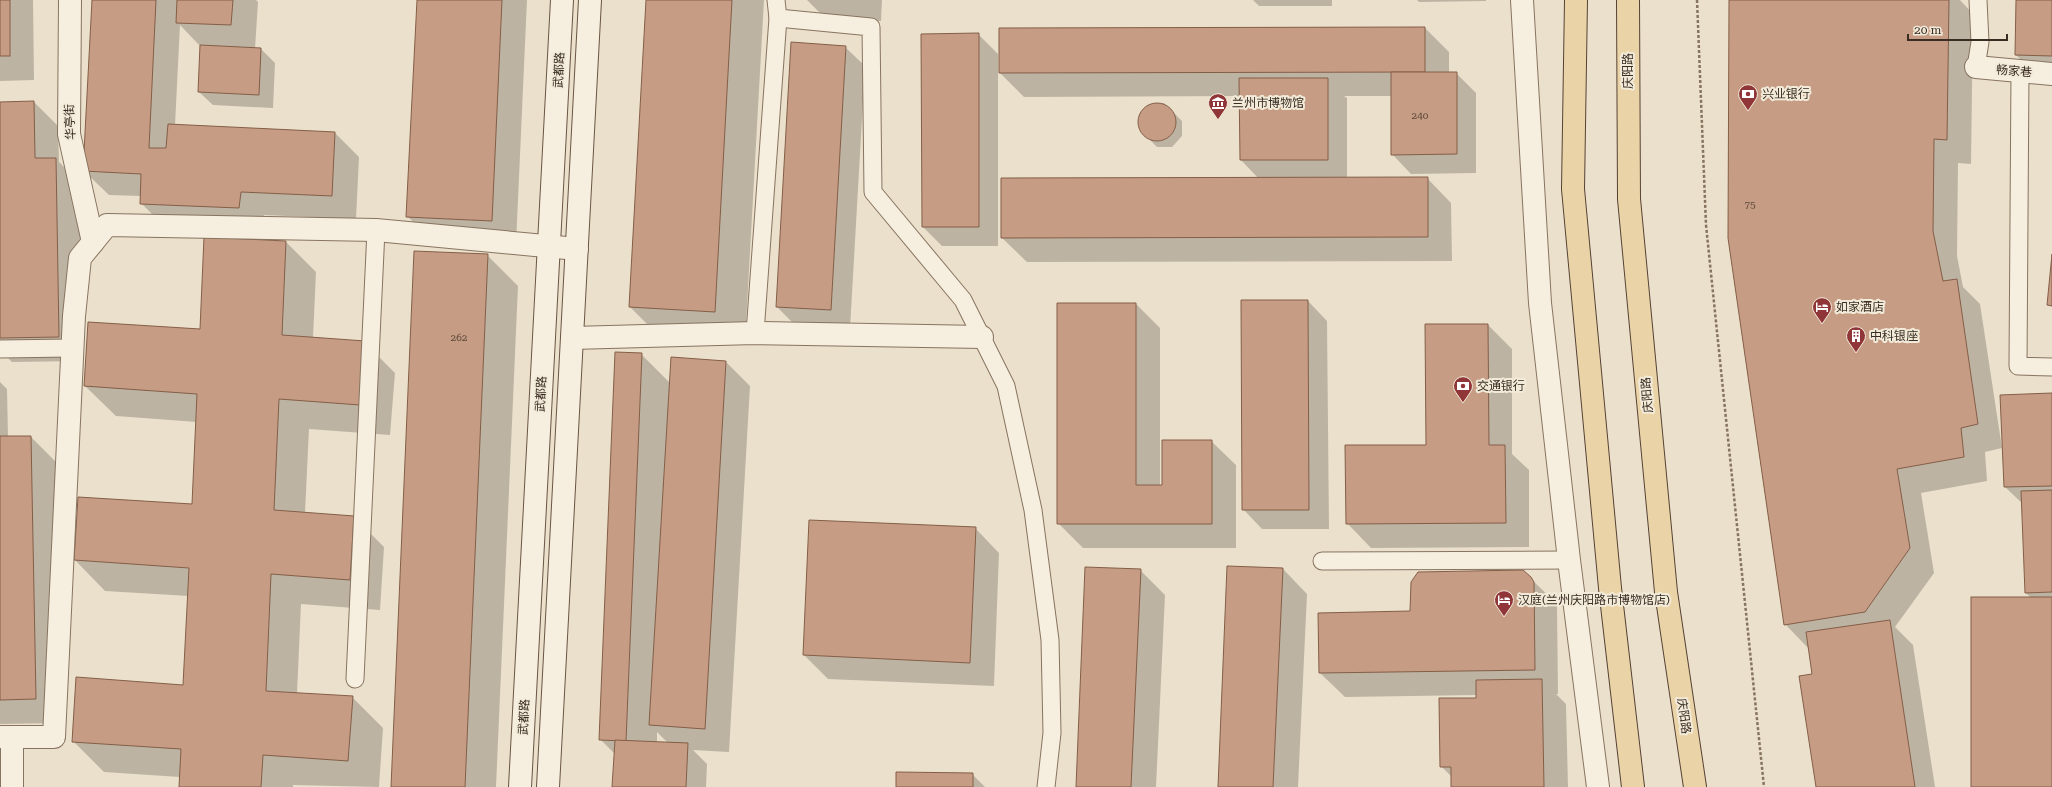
<svg xmlns="http://www.w3.org/2000/svg" width="2052" height="787" viewBox="0 0 2052 787" font-family="'Roboto Serif','Noto Sans SC',serif">
<style>
.shadow{fill:#0003;fill-rule:evenodd}
.building{fill:#c69d84;stroke:#845e48}
.lines{fill:none;stroke-linecap:round;stroke-linejoin:round}
.service-casing{stroke:#877460;stroke-width:19}
.minor-casing{stroke:#877460;stroke-width:24}
.secondary-casing{stroke:#695543;stroke-width:24}
.primary-casing{stroke:#554234;stroke-width:24}
.path{stroke:#877460;stroke-width:2.5;stroke-dasharray:3 2;stroke-linecap:butt}
.service{stroke:#f6eede;stroke-width:17}
.minor{stroke:#f6eede;stroke-width:22}
.secondary{stroke:#f6eede;stroke-width:22}
.primary{stroke:#ead3a7;stroke-width:22}
.labels{text-anchor:middle;dominant-baseline:central;stroke-width:4;stroke-linejoin:round;paint-order:stroke}
.number-label{font-size:10px;fill:#5c483a}
.street-label{font-size:12px;fill:#392c22;stroke:#f3ebda}
.poi-label{font-size:12px;fill:#392c22;stroke:#f3ebda;text-anchor:start}
</style>
<rect width="100%" height="100%" fill="#ebe0cb"/>
<g class="shadow">
<path d="M0,0h33l1,80 -34,1z"/>
<path d="M93,0h163l2,2 -3,47h6l14,14 -2,45 -60,-3 -14,-13 2,-45 -21,-22 -5,100 160,8 24,24 -3,62 -92,-4 -1,17 -98,-5 -24,-24v-7l-32,-1 -25,-24z"/>
<path d="M418,0h109l-11,244 -84,-4 -25,-24z"/>
<path d="M647,0h117l-19,342 -85,-5 -30,-30z"/>
<path d="M807,0h75l-1,21 -55,-2z"/>
<path d="M1253,0h79v6h-73z"/>
<path d="M1417,0h69v1l-67,1z"/>
<path d="M1730,0h230l13,14 -2,150 -13,-1 -1,93 6,31 17,17 22,144 -17,4 2,29 -66,12 13,80 -39,54 18,18 22,142h-118l-4,-112 -4,-26 -24,-25z"/>
<path d="M2017,0h35v75l-17,-1 -19,-19z"/>
<path d="M1425,28l24,24v21h7l20,20v80l-65,1 -19,-20v-58h-48l3,2v80h80l24,25 1,58 -425,1 -25,-24v-59h257l-18,-19 -1,-64 -216,1 -24,-24z"/>
<path d="M978,34l20,20v192h-56l-19,-19z"/>
<path d="M845,47l20,19 -15,263 -54,-3 -19,-19z"/>
<path d="M34,102l24,24 1,36 21,21 3,178 -71,1 -12,-12v-247z"/>
<path d="M1164,103l18,18v15l-10,11h-15l-18,-18v-15l10,-10z"/>
<path d="M286,242l30,30 -3,66 51,4 31,31 -5,62 -81,-6 -4,84 49,4 30,30 -4,63 -79,-6 -4,90 55,3 31,31 -4,59 -86,-2v2h-113v-10l-76,-5 -31,-31 111,-55 5,-90 -84,-5 -30,-31 4,-62 114,7 4,-83 -81,-6 -31,-30 116,-56z"/>
<path d="M487,255l31,31 -22,501h-104z"/>
<path d="M1308,301l19,20 2,208h-67l-19,-20z"/>
<path d="M1136,304l24,24v158h3l48,-45 25,24v83h-153l-25,-25z"/>
<path d="M1488,325l24,24v105l17,16v77l-158,1 -24,-25 80,-77z"/>
<path d="M641,354l29,29 56,-21 24,24 -21,366 -36,-2 14,14 -1,23h-93l2,-33 -15,-15zM657,732l12,12 -12,-1z"/>
<path d="M0,382l7,7 1,48h23l24,24 5,262 -60,1z"/>
<path d="M2052,394v393h-80l59,-189 -5,-5 -3,-89 -18,-17z"/>
<path d="M810,521l165,7 24,25 -5,133 -166,-7 -24,-24z"/>
<path d="M1283,569l24,25 -9,193h-79z"/>
<path d="M1140,570l25,25 -9,192h-79z"/>
<path d="M1530,578l25,24 2,5 1,87h-2l10,10 2,83h-116v-10l-11,-11 36,-67v-4l-132,2 -25,-24 91,-61z"/>
<path d="M972,774l13,13h-88z"/>
</g>
<g class="building">
<rect x="0" y="0" width="10" height="56"/>
<path d="M92,0h64l-7,148h17l2,-24 167,8 -3,64 -91,-4 -2,16 -99,-4 1,-30 -58,-3z"/>
<path d="M177,0h56l-2,25 -55,-2z"/>
<path d="M417,0h85l-10,221 -86,-4z"/>
<path d="M646,0h86l-17,312 -86,-5z"/>
<path d="M1729,0h220l-2,140 -13,-1 -1,92 10,50 14,-2 21,145 -17,4 3,29 -67,12 13,79 -45,64 -81,13 -56,-387z"/>
<path d="M2016,0h36v56l-37,-1z"/>
<path d="M1425,27v45l-426,1v-45z"/>
<path d="M979,33v194h-57l-1,-193z"/>
<path d="M791,42l55,4 -15,264 -55,-3z"/>
<path d="M200,45l61,3 -2,47 -61,-3z"/>
<path d="M1391,72h66v82l-66,1z"/>
<path d="M1239,78h89v82h-88z"/>
<path d="M34,101l1,57h21l3,179 -59,1v-236z"/>
<circle cx="1157" cy="122" r="19"/>
<path d="M1428,177v60l-427,1v-60z"/>
<path d="M204,237l82,4 -4,94 83,6 -5,64 -81,-6 -5,111 80,6 -4,64 -79,-6 -5,117 87,5 -5,65 -85,-6 -2,32h-82l2,-38 -109,-7 4,-65 107,8 6,-117 -115,-8 4,-63 114,7 5,-110 -113,-8 4,-64 112,7z"/>
<path d="M414,251l74,3 -23,533h-74z"/>
<path d="M2052,254v52l-5,-1z"/>
<path d="M1241,300h67l1,210h-67z"/>
<path d="M1057,303h79v182h26v-45h50v84h-155z"/>
<path d="M1425,324h63l1,121h16l1,78 -160,1 -1,-79h81z"/>
<path d="M615,352l27,1 -16,388 -27,-1z"/>
<path d="M671,357l55,4 -21,368 -56,-4z"/>
<path d="M2052,393v93l-48,1 -4,-92z"/>
<path d="M0,436h31l5,263 -36,1z"/>
<path d="M2052,490v102l-27,1 -4,-102z"/>
<path d="M809,520l167,7 -6,136 -167,-8z"/>
<path d="M1227,566l56,2 -10,219h-55z"/>
<path d="M1085,567l56,2 -10,218h-55z"/>
<path d="M1523,570l8,7 3,5 1,88 -216,3 -1,-60 92,-2 1,-29 7,-10z"/>
<rect x="1971" y="597" width="81" height="190"/>
<path d="M1890,620l25,167h-99l-17,-111 13,-2 -6,-42z"/>
<path d="M1542,679l2,108h-93v-20h-11l-1,-69h37v-18z"/>
<path d="M615,740l73,3 -2,44h-74z"/>
<path d="M896,772l77,1v14h-77z"/>
</g>
<g class="lines">
<defs>
<g id="service">
<path d="M776,0l2,18 93,9 2,165 90,108 43,86 27,124 17,130 2,93 -6,54"/>
<path d="M1976,67l4,-25 -2,-42"/>
<path d="M2020,71l-2,295 34,1"/>
<path d="M755,333l23,-315"/>
<path d="M0,349l72,-1"/>
<path d="M1322,561l247,-1"/>
<path d="M355,679l21,-449"/>
</g>
<g id="minor">
<path d="M70,0l-1,134 24,108"/>
<path d="M1522,0l18,303 29,257 29,227"/>
<path d="M1976,67l76,7"/>
<path d="M572,338l183,-5 227,4"/>
<path d="M0,737h12v50"/>
<path d="M12,737h42l20,-421 6,-58 27,-33 269,5 201,19"/>
</g>
<g id="secondary">
<path d="M520,787l42,-787"/>
<path d="M548,787l42,-787"/>
</g>
<g id="primary">
<path d="M1576,0l-3,189 37,399 23,199"/>
<path d="M1628,0l1,199 37,393 29,195"/>
</g>
</defs>
<use href="#service" class="service-casing"/>
<use href="#minor" class="minor-casing"/>
<use href="#secondary" class="secondary-casing"/>
<use href="#primary" class="primary-casing"/>
<path class="path" d="M1697,0l9,225 58,562"/>
<use href="#service" class="service"/>
<use href="#minor" class="minor"/>
<use href="#secondary" class="secondary"/>
<use href="#primary" class="primary"/>
</g>
<defs>
<symbol id="bank-pin" viewBox="-11 -11 22 30"><path d="M0 17L-7.5 6A9.5 9.5 0 1 1 7.5 6Z" fill="#903639" stroke="#f3ebda"/><path d="M-6-4H6V4H-6ZM0-2.3a2.3 2.3 0 1 0 0 4.6a2.3 2.3 0 1 0 0-4.6Z" fill="#fff"/></symbol>
<symbol id="museum-pin" viewBox="-11 -11 22 30"><path d="M0 17L-7.5 6A9.5 9.5 0 1 1 7.5 6Z" fill="#903639" stroke="#f3ebda"/><path d="M0-6L6-3V-2H-6V-3ZM-5-1h2V3h-2ZM-1-1h2V3h-2ZM3-1h2V3H3ZM-6 4H6V6H-6Z" fill="#fff"/></symbol>
<symbol id="hotel-pin" viewBox="-11 -11 22 30"><path d="M0 17L-7.5 6A9.5 9.5 0 1 1 7.5 6Z" fill="#903639" stroke="#f3ebda"/><path d="M-6-4.5h1.5V1H6V5H4.5V3h-9V5H-6ZM-4 0a1.8 1.8 0 1 1 3.6 0ZM.5 0V-2.5h3Q6-2.5 6 0Z" fill="#fff"/></symbol>
<symbol id="building-pin" viewBox="-11 -11 22 30"><path d="M0 17L-7.5 6A9.5 9.5 0 1 1 7.5 6Z" fill="#903639" stroke="#f3ebda"/><path d="M-4-6H4V6H1V3H-1V6H-4ZM-2.5-4.3h1.7v1.8h-1.7ZM.8-4.3h1.7v1.8H.8ZM-2.5-1h1.7V.8h-1.7ZM.8-1h1.7V.8H.8Z" fill="#fff"/></symbol>
</defs>
<g fill-rule="evenodd">
<use href="#bank-pin" x="1737" y="83" width="22" height="30"/>
<use href="#museum-pin" x="1207" y="92" width="22" height="30"/>
<use href="#hotel-pin" x="1811" y="296" width="22" height="30"/>
<use href="#building-pin" x="1845" y="325" width="22" height="30"/>
<use href="#bank-pin" x="1452" y="375" width="22" height="30"/>
<use href="#hotel-pin" x="1493" y="589" width="22" height="30"/>
</g>
<g class="labels">
<g class="number-label">
<text x="1420" y="115">240</text>
<text x="1750" y="204">75</text>
<text x="459" y="337">262</text>
</g>
<g class="street-label">
<text transform="translate(559 70) rotate(-87)">武都路</text>
<text transform="translate(1628 71) rotate(-90)">庆阳路</text>
<text transform="translate(2014 71) rotate(5)">畅家巷</text>
<text transform="translate(70 122) rotate(-93)">华亭街</text>
<text transform="translate(541 394) rotate(-87)">武都路</text>
<text transform="translate(1647 395) rotate(-95)">庆阳路</text>
<text transform="translate(1684 716) rotate(82)">庆阳路</text>
<text transform="translate(524 717) rotate(-87)">武都路</text>
</g>
<g class="poi-label">
<text x="1762" y="94">兴业银行</text>
<text x="1232" y="103">兰州市博物馆</text>
<text x="1836" y="307">如家酒店</text>
<text x="1870" y="336">中科银座</text>
<text x="1477" y="386">交通银行</text>
<text x="1518" y="600">汉庭(兰州庆阳路市博物馆店)</text>
</g>
</g>
<path d="M1908 34v6h99v-6" fill="none" stroke="#392c22" stroke-width="2"/>
<text x="1914" y="34" font-size="12" fill="#392c22" stroke="#f3ebda" stroke-width="3" paint-order="stroke">20 m</text>
</svg>
